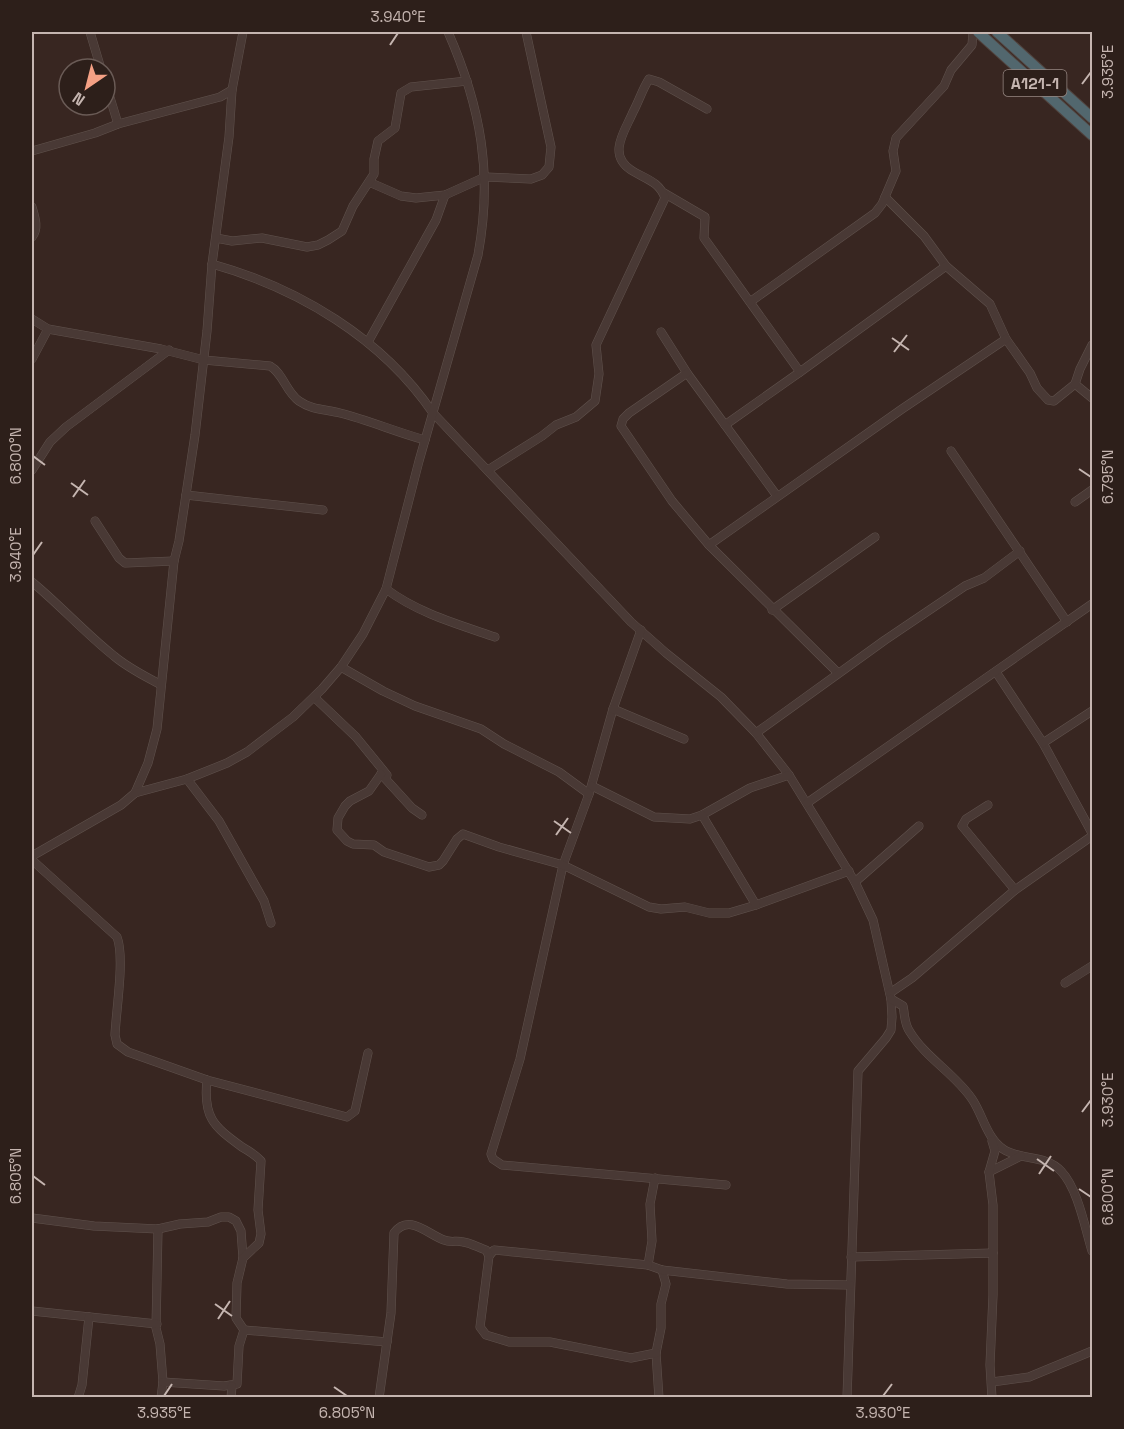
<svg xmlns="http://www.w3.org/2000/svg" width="1124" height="1429" viewBox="0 0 1124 1429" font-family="'Space Grotesk',sans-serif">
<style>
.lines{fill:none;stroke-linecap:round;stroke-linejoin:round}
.minor-casing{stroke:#60524d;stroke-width:9}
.highway-casing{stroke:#50423d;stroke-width:12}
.minor{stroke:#493935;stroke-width:8}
.highway{stroke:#52676e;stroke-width:10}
.ticks{fill:none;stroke:#c5b5b0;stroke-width:2}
.labels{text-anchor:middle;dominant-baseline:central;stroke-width:4.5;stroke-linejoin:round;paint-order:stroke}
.shield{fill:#2d1f1a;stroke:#978883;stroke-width:1.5}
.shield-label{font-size:16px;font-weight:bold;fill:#c5b5b0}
.neatline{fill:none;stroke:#c5b5b0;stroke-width:2}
.ticks-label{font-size:15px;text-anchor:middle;fill:#c5b5b0}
</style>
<rect width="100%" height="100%" fill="#382621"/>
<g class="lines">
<defs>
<g id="minor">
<path d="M90,32l11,37"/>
<path d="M105,81l13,43"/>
<path d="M32,151l63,-18 23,-9 102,-27 12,-7"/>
<path d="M369,182l32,14 15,2 29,-3 40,-18 46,2 11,-4 7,-8 2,-20 -25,-115"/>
<path d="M664,193l41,24 -1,21 96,134 -75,53"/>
<path d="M885,197l39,39 22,30 44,38 16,35 24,34 7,15 11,12 6,1 21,-17 17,14"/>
<path d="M32,207c3,10 7,22 0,30"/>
<path d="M216,238l16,3 30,-3 45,9 11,-2 10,-5 14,-9 11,-25 21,-32v-15l4,-18 17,-13 6,-35 10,-6 56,-6"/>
<path d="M212,264c86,24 170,74 221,149l198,209 35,31 55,44 35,36 33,42 66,107 18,38 18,79 1,18 -1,13 -5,8 -28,33 -11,327"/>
<path d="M750,302l125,-89 7,-9 14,-33 -3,-20 3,-13 48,-52 7,-16 21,-25 1,-13"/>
<path d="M32,319l16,10 113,20 43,11 66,6c13,7 16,26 29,35 13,9 26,8 41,12 28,7 56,19 85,27"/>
<path d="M661,332l26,41 90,123"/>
<path d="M368,342l68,-122 9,-25"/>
<path d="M32,359l16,-30"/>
<path d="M800,372l146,-106"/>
<path d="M687,373l-58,40 -6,6 -2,7 51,75 37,44 129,128"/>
<path d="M1075,384l5,-15 12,-24"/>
<path d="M951,451l116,171"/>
<path d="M32,470l18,-28 16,-15 103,-77"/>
<path d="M488,470l54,-34 14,-11 20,-8 19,-16 4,-27 -3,-29 69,-147c-6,-17 -20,-19 -34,-28 -24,-16 -6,-39 2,-58 6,-11 9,-22 16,-33l10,3 48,27"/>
<path d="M186,495l137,15"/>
<path d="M1075,502l17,-12"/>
<path d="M95,521l24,37 6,5 49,-2"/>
<path d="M709,545l193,-136 104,-70"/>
<path d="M32,582c28,23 53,51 82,74 14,12 31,20 47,29"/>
<path d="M386,589c32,24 71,35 109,48"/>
<path d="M772,610l103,-73"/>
<path d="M641,630l-28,79 -24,85 -26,71 -43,194 -29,95 2,5 9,6 224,20"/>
<path d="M341,667l42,24 32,15 66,23 23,15 55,28 30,22"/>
<path d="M996,672l47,71 49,90"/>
<path d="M314,697l42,40 31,38 -6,-1 31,34 10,7"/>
<path d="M613,709l71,30"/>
<path d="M756,733l129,-93 80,-54 19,-8 36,-27"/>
<path d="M1043,743l49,-32"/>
<path d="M381,774l-12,17 -19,10 -5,5 -7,12 -1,12 10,11 6,3 21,1 10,7 45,15 10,-2 4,-4 14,-22 6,-5 36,13 64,18 86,42 12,2 24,-2 24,6h20l27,-8 93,-34"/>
<path d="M187,779l32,42 45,80 7,22"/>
<path d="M592,786l62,31 36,2 12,-4 48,-27 39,-13"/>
<path d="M135,793l13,-30 9,-34 17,-168 5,-20 16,-106 12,-104 5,-67 17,-127 3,-47 11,-58"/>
<path d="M807,803l285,-199"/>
<path d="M988,805l-22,14 -4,7 53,64"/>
<path d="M702,815l54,90"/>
<path d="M32,856l89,-51 14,-12 52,-14 40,-16 20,-11 46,-35 29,-28 19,-22 22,-33 23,-45 33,-128 59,-206c15,-81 3,-148 -30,-223"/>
<path d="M32,860l85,77c8,21 -1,73 -2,98l2,9 11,8 79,28 140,37 8,-6 13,-58"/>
<path d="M855,882l64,-56"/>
<path d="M1065,983l27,-17"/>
<path d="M890,993l22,-15 103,-88 77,-54"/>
<path d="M891,999l12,7c2,9 1,18 7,26 16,26 45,42 62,67 11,16 14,38 31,50 18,12 42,5 58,22 17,18 24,57 31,80"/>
<path d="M989,1172l32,-16"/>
<path d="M655,1178l-5,26 2,37 -4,24 14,5 4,14 -5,20v24l-5,25 3,45"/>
<path d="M32,1218l62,8 64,3 22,-5 28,-2 13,-5h8l7,4 5,10 2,27"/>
<path d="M158,1229l-2,99 4,16 3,38 -2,16"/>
<path d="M851,1257l142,-4"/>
<path d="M648,1265l-154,-15 -5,6 -9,71 6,8 23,7h41l81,16 25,-5"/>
<path d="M662,1270l125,14 63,1"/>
<path d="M32,1311l125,13"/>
<path d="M244,1330l143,12"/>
<path d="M163,1382l61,4 13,-2 2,-38 5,-16 -8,-12 1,-35 6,-25 16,-15 2,-9 -3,-24 3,-49c-5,-6 -12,-10 -19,-14 -29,-21 -39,-30 -35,-67"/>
<path d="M992,1382l37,-5 63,-26"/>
<path d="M78,1398l4,-13 7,-68"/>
<path d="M231,1398l1,-12"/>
<path d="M379,1398l12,-85 3,-80c15,-20 33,1 50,7 7,3 13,0 19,2 8,1 16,6 23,8l3,6"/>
<path d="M992,1398l-2,-33 3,-70v-90l-4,-33 6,-21 -3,-10"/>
</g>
<g id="highway">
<path d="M978,32l114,103"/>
<path d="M997,32l95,86"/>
</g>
</defs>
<use href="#minor" class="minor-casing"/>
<use href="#highway" class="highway-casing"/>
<use href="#minor" class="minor"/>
<use href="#highway" class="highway"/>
</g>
<path class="ticks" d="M390,45l8,-12M1082,84l9,-12M892,338l17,12M894,352l13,-17M33,456l12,9M1079,469l12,8M71,483l17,12M73,497l12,-17M33,555l9,-13M554,821l17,12M556,835l12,-17M1082,1112l9,-12M1037,1159l17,12M1039,1174l12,-18M33,1176l12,9M1079,1189l12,8M215,1304l17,12M218,1319l12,-18M334,1387l13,9M164,1396l8,-12M883,1396l9,-12"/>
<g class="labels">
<rect class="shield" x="1003.5" y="70" width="63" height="26" rx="4.5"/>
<g class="shield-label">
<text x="1035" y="83">A121-1</text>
</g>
</g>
<rect width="1124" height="1429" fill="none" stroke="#2d1f1a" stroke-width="66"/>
<g transform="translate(87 87) rotate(215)"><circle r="28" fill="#2d1f1a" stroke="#6a5b56" stroke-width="1.5"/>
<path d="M0-4.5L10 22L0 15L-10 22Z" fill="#f5a185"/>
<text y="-9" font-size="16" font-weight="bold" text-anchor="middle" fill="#c5b5b0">N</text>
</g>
<rect x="33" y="33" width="1058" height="1363" class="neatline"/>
<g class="ticks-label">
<text x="398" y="22">3.940°E</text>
<text transform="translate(1108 72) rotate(-90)" y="5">3.935°E</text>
<text transform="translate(16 456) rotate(-90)" y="5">6.800°N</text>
<text transform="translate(1108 477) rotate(-90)" y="5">6.795°N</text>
<text transform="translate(16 555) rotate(-90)" y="5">3.940°E</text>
<text transform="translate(1108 1100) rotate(-90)" y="5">3.930°E</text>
<text transform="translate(16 1176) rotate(-90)" y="5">6.805°N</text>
<text transform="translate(1108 1197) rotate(-90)" y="5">6.800°N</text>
<text x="164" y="1418">3.935°E</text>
<text x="347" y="1418">6.805°N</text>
<text x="883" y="1418">3.930°E</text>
</g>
</svg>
